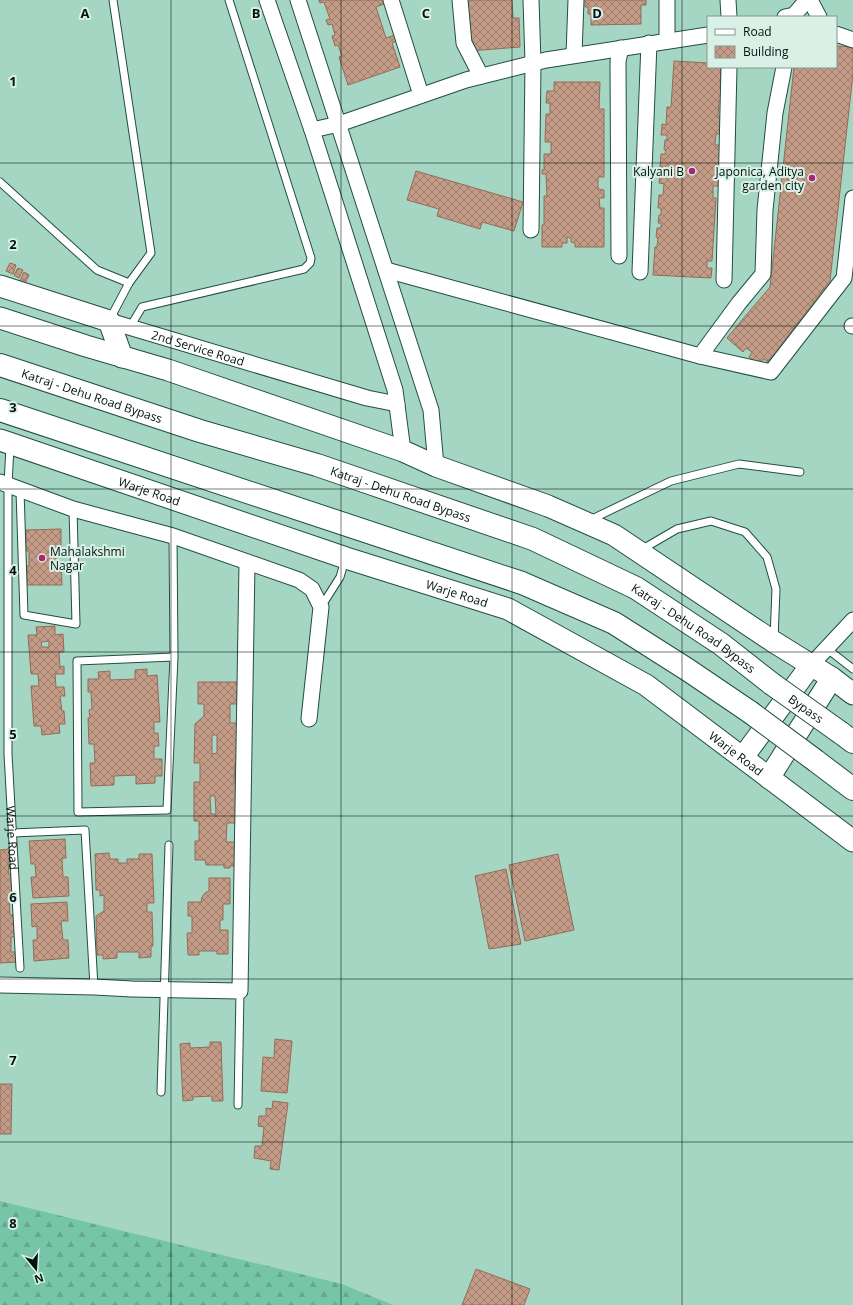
<svg xmlns="http://www.w3.org/2000/svg" width="853" height="1305" viewBox="0 0 853 1305" font-family="'Open Sans',sans-serif">
<style>
.forest{fill:url(#forest-firs)}
.building{fill:url(#building-cross-hatch);stroke:#926c58;fill-rule:evenodd}
.lines{fill:none;stroke-linecap:round;stroke-linejoin:round}
.lane-casing{stroke:#214f40;stroke-width:9}
.street-casing{stroke:#214f40;stroke-width:17}
.secondary-casing{stroke:#214f40;stroke-width:23}
.highway-casing{stroke:#214f40;stroke-width:24}
.lane{stroke:#fff;stroke-width:7}
.street{stroke:#fff;stroke-width:15}
.secondary{stroke:#fff;stroke-width:21}
.highway{stroke:#fff;stroke-width:22}
.highway-bridge-casing{stroke:#214f40;stroke-width:24;stroke-linecap:butt}
.highway-bridge{stroke:#fff;stroke-width:22}
.grid{fill:none;stroke:#02130d;stroke-width:1;stroke-opacity:0.55}
.poi-dot{fill:#a72573;stroke:#d8f0e6;stroke-width:1.5}
.labels{text-anchor:middle;dominant-baseline:central;stroke-width:4;stroke-linejoin:round;paint-order:stroke}
.poi-label{font-size:12px;fill:#02130d;stroke:#d8f0e6;text-anchor:end}
.street-label{font-size:12px;fill:#02130d;stroke:#d8f0e6}
.grid-label{font-size:13px;text-anchor:middle;font-weight:bold;fill:#02130d;stroke:#d8f0e6;stroke-width:4;stroke-linejoin:round;paint-order:stroke}
</style>
<defs>
<pattern id="forest-firs" width="22" height="20" patternUnits="userSpaceOnUse"><rect width="22" height="20" fill="#76c5a8"/><path d="M5 1l3.5 6h-7zM16 11l3.5 6h-7z" fill="#64a88f"/></pattern>
<pattern id="building-cross-hatch" width="8" height="8" patternUnits="userSpaceOnUse"><rect width="8" height="8" fill="#c49b86"/><path d="M0 0l8 8M0 8l8-8" fill="none" stroke="#9d7d6c"/></pattern>
</defs>
<rect width="100%" height="100%" fill="#a5d6c3"/>
<path class="forest" d="M0,1201l342,83 51,21h-393z"/>
<g class="building">
<path d="M319,0h64l1,4 -8,3 10,31 9,-3 2,6 -5,2 8,24 -52,18 -9,-28 3,-1 -4,-11 -3,1 -3,-10 3,-1 -3,-11 -4,1 -2,-5 4,-1 -6,-17 -4,1z"/>
<path d="M466,0h46l1,18h6l1,29 -50,4z"/>
<path d="M585,0h61v5h-5v19l-50,1v-11h-3v-7h-3z"/>
<path d="M836,46l17,1v27l-23,207 -62,81 -4,-3 -5,6 -10,-8 3,-5 -6,-4 -3,4 -16,-14 43,-51 24,-220h42z"/>
<path d="M674,61l34,2v4h13l-1,21 5,1 -1,12h-5l-1,16h5l-1,17h-6l-1,11h6l-3,41h-5v12h3l-4,63h-5v7h5l-1,10 -58,-3 2,-28h2l1,-9 -2,-1 1,-9h4v-5h-3l1,-8h2v-7h-3l1,-13h4l1,-11 -5,-1 1,-8h5l1,-7 -6,-1 1,-13h4l1,-4h-2l1,-10h2v-5h-6l1,-11 4,1 1,-18h4z"/>
<path d="M554,82h46l-1,27h5v68h-6v12l6,1v8h-5l1,10h4v39h-29v-4l-4,-1v-4l-4,-1v6h-5v4h-20v-22h2v-29h3l-1,-22h-4v-4h2v-16h7v-12h-6l1,-28h4v-11h-4l1,-12h7z"/>
<path d="M416,171l107,31 -9,29 -32,-9 -2,7 -43,-13 2,-7 -32,-9z"/>
<path d="M10,263l6,2 -3,9 -7,-3z"/>
<path d="M18,268l5,2 -4,8 -5,-3z"/>
<path d="M24,272l5,3 -4,8 -5,-2z"/>
<path d="M61,529v18h-5v20l5,-1 1,19h-35v-19h2v-15h-3v-21z"/>
<path d="M55,626v9l8,-1 1,18h-5l1,15 4,-1v8h-9l1,13h8l1,9h-5l2,15h2l1,13h-6l1,9 -18,2 -1,-9h-7l-3,-40h8l-1,-12h-7l-3,-39h9l-1,-8zM49,641v6h-7l-1,-5z"/>
<path d="M147,669v7l10,-1 3,47h-6v11h4l1,13h-5v13h8v17h-7v7l-19,1v-9l-22,1v9l-23,1 -1,-23h5l-1,-19h-5l-1,-26h2l-1,-8 3,-1 -1,-17h-3v-13h11l-1,-7 12,-1v9l25,-1v-9z"/>
<path d="M198,682h41v22h-9v19h12l-3,41h-4l-1,19 8,1 -4,39h-11l-1,19h10v21h-2v3h-4v2h-6v-3h-18l-1,-5h-10v-19h4v-20h-5v-39h6v-19h-6l1,-39 9,-8v-12h-6zM212,735h5v18l-5,1zM210,796h5l1,18h-5z"/>
<path d="M65,839l1,19h-4l1,19h5l1,19 -36,2 -2,-21h5l-1,-13h-4l-2,-23z"/>
<path d="M9,849l1,10h-2l1,16 2,-1 1,26h-3l1,15h3l2,22h-4v15h5v10l-16,1v-113z"/>
<path d="M109,853l1,6h8v4h9v-4h12v-5h13l2,49h-7v9h5l1,34h-2v11l-12,1v-6h-22v6l-14,1v-4h-6l-1,-39 8,-5v-16l-4,1v-6h-4l-1,-36z"/>
<path d="M558,854l16,76 -49,11 -16,-76z"/>
<path d="M506,869l15,75 -32,5 -14,-73z"/>
<path d="M209,878h21v26h-7v16h-3v10h8v24h-11v-3h-18v4h-11l-1,-22h5v-17h-4v-14h13l1,-5 3,-4 4,-2z"/>
<path d="M67,902l1,19h-7l2,19h5l1,18 -35,3 -1,-21h4v-14l-5,1 -1,-23z"/>
<path d="M275,1039l17,2 -5,52 -26,-2 2,-34 11,1z"/>
<path d="M210,1042h11l2,59h-11v-5l-19,1v3l-10,1 -3,-57 10,-1v5l20,-1z"/>
<path d="M0,1084h12l-1,50h-11z"/>
<path d="M273,1101l15,2 -9,67 -9,-1 1,-8 -17,-3 1,-12h7l2,-19 -6,-1 1,-10h7v-8l6,1z"/>
<path d="M476,1269l54,20 -6,16h-62z"/>
</g>
<g class="lines">
<defs>
<g id="lane">
<path d="M0,182l97,88 32,13"/>
<path d="M110,319l19,-36 22,-30 -38,-253"/>
<path d="M130,327l12,-20 162,-38 6,-6 1,-5 -82,-258"/>
<path id="s1" d="M10,446l-2,39v269l12,214"/>
<path d="M20,490l4,125 52,9 -3,-115"/>
<path d="M590,520l81,-39 68,-17 61,8"/>
<path d="M173,536l1,121 -7,153 -89,2 -1,-151 97,-4"/>
<path d="M641,550l36,-21 34,-8 34,11 22,25 9,32 -2,50"/>
<path d="M321,607l19,-30 5,-17"/>
<path d="M826,648l27,21"/>
<path d="M12,833l73,-3 9,157"/>
<path d="M161,1092l8,-247"/>
<path d="M238,1105l2,-114"/>
</g>
<g id="street">
<path d="M267,0l45,130 83,260 8,61"/>
<path d="M298,0l133,410 5,56"/>
<path d="M391,0l30,95"/>
<path d="M460,0l4,43 17,33"/>
<path d="M667,0v41"/>
<path d="M728,0l1,17"/>
<path d="M810,0l9,17"/>
<path d="M785,17l9,-2 13,-15"/>
<path d="M836,34l17,6"/>
<path d="M574,55l2,-55"/>
<path d="M784,67l-9,46 -10,97 -2,64 -24,29 -39,53 71,16 73,-94 9,-80"/>
<path d="M312,130l27,-6 127,-44 80,-20 162,-25"/>
<path d="M531,230l2,-167 -2,-63"/>
<path d="M619,256l-1,-195 3,-13"/>
<path d="M386,270l314,86"/>
<path d="M640,272l9,-229"/>
<path d="M724,280l5,-213"/>
<path id="s2" d="M109,321l258,77 30,6"/>
<path d="M852,326h1"/>
<path d="M0,482l73,27 100,27 126,44 13,9 9,18 -12,112"/>
<path d="M811,665l42,-45"/>
<path d="M0,985l94,2 38,2 108,2 7,-428"/>
</g>
<g id="secondary">
<path d="M0,286l109,35 13,36"/>
<path d="M0,318l86,28 82,24 235,81 33,15 112,40 66,29 160,107 58,36 21,16"/>
<path id="s3" d="M0,440l346,118 162,51 138,76 207,156"/>
<path d="M743,757l68,-92"/>
<path d="M769,778l63,-100"/>
</g>
<g id="highway">
<path id="s4" d="M0,365l200,66 117,34 216,74 103,49 85,56 51,40"/>
<path d="M0,410l522,173 92,40 74,47 62,42"/>
<path d="M841,733l12,9"/>
<path d="M816,761l37,28"/>
</g>
</defs>
<use href="#lane" class="lane-casing"/>
<use href="#street" class="street-casing"/>
<use href="#secondary" class="secondary-casing"/>
<use href="#highway" class="highway-casing"/>
<use href="#lane" class="lane"/>
<use href="#street" class="street"/>
<use href="#secondary" class="secondary"/>
<use href="#highway" class="highway"/>
<defs>
<g id="highway-bridge">
<path id="s5" d="M772,684l69,49"/>
<path d="M750,712l66,49"/>
</g>
</defs>
<use href="#highway-bridge" class="highway-bridge-casing"/>
<use href="#highway-bridge" class="highway-bridge"/>
</g>
<path class="grid" d="M171,0v1305M341,0v1305M512,0v1305M682,0v1305M0,163h853M0,326h853M0,489h853M0,652h853M0,816h853M0,979h853M0,1142h853"/>
<g class="poi-dot">
<circle cx="692" cy="171" r="4"/>
<circle cx="812" cy="178" r="4"/>
<circle cx="42" cy="558" r="4"/>
</g>
<g class="labels">
<g class="poi-label">
<text x="684" y="171">Kalyani B</text>
<text x="804" y="171">Japonica, Aditya<tspan x="804" dy="14">garden city</tspan></text>
<text x="50" y="551" text-anchor="start">Mahalakshmi<tspan x="50" dy="14">Nagar</tspan></text>
</g>
<g class="street-label">
<text stroke="none"><textPath href="#s2" startOffset="93">2nd Service Road</textPath></text>
<text stroke="none"><textPath href="#s4" startOffset="97">Katraj - Dehu Road Bypass</textPath></text>
<text stroke="none"><textPath href="#s3" startOffset="158">Warje Road</textPath></text>
<text stroke="none"><textPath href="#s4" startOffset="421">Katraj - Dehu Road Bypass</textPath></text>
<text stroke="none"><textPath href="#s3" startOffset="482">Warje Road</textPath></text>
<text stroke="none"><textPath href="#s4" startOffset="745">Katraj - Dehu Road Bypass</textPath></text>
<text stroke="none"><textPath href="#s5" startOffset="42">Bypass</textPath></text>
<text stroke="none"><textPath href="#s3" startOffset="806">Warje Road</textPath></text>
<text stroke="none"><textPath href="#s1" startOffset="392">Warje Road</textPath></text>
</g>
</g>
<g class="grid-label">
<text x="85" y="18">A</text>
<text x="256" y="18">B</text>
<text x="426" y="18">C</text>
<text x="597" y="18">D</text>
<text x="13" y="86">1</text>
<text x="13" y="249">2</text>
<text x="13" y="412">3</text>
<text x="13" y="575">4</text>
<text x="13" y="739">5</text>
<text x="13" y="902">6</text>
<text x="13" y="1065">7</text>
<text x="13" y="1228">8</text>
</g>
<rect x="707" y="16" width="130" height="52" fill="#d8f0e6" stroke="#82988f"/>
<rect x="715" y="29" width="20" height="6" fill="#ffffff" stroke="#82988f"/>
<text x="743" y="36" font-size="12" fill="#02130d">Road</text>
<rect x="715" y="46" width="20" height="12" fill="url(#building-cross-hatch)" stroke="#82988f"/>
<text x="743" y="56" font-size="12" fill="#02130d">Building</text>
<g transform="translate(36 1269) rotate(162)" stroke="#d8f0e6" stroke-width="3" paint-order="stroke">
<path d="M0-3L7 15L0 10L-7 15Z" fill="#02130d"/>
<text y="-6" font-size="11" font-weight="bold" text-anchor="middle" fill="#02130d">N</text>
</g>
</svg>
